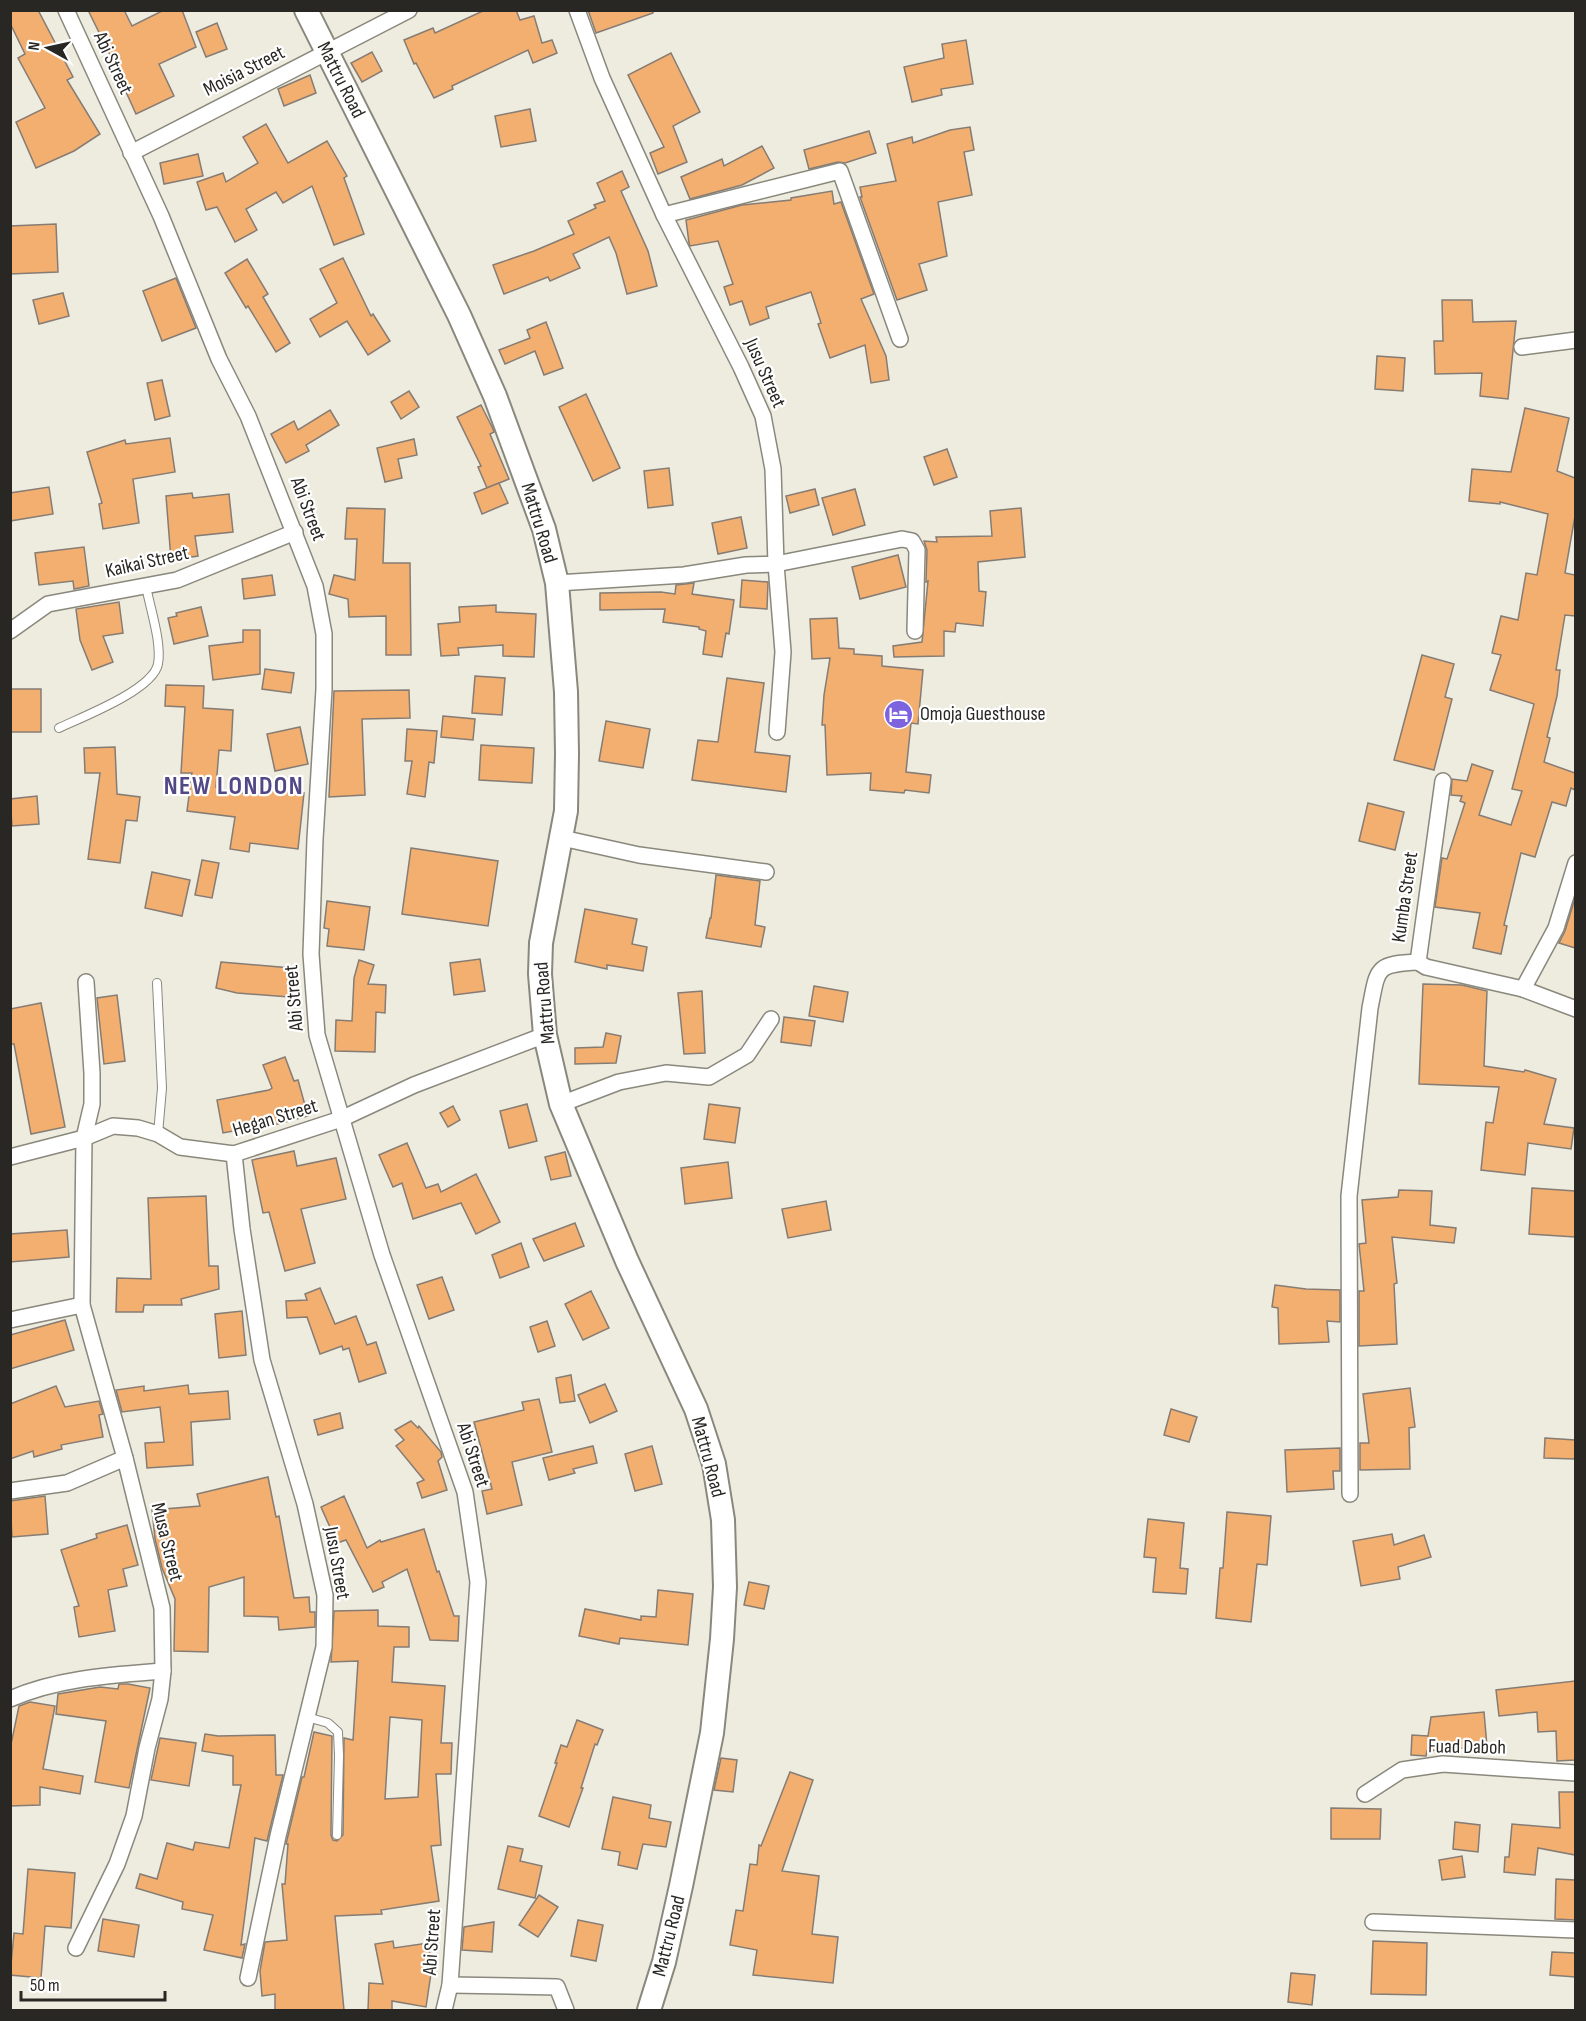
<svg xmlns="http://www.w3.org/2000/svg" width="1586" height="2021" viewBox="0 0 1586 2021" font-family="'Sofia Sans Condensed',sans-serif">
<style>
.building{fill:#f2af6f;stroke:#867c74;stroke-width:1.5;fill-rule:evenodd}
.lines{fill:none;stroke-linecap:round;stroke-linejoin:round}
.lane-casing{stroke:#8a887c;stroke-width:10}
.street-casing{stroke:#8a887c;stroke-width:18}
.secondary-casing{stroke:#8a887c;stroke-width:26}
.lane{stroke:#fff;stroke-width:8}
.street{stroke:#fff;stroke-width:15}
.secondary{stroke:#fff;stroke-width:22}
.labels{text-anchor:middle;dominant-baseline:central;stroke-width:4.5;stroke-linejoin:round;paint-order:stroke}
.street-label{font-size:20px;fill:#282723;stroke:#fff}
.poi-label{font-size:20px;fill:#282723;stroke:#fff;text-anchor:start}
.district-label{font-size:26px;font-weight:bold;letter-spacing:1.5px;fill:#524886;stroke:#fff}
</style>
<rect width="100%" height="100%" fill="#eeecdf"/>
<g class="building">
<path d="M10,10h28l35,67 -6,3 33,54 -26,17 -38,17 -20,-46 29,-14 -27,-50 7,-4 -15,-31z"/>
<path d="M88,10h36l8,16 32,-16h18l14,37 -37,17 15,32 -38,18 -24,-53h1z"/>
<path d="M485,10h31l4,10 14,-4 8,27 10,-3 5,13 -24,10 -5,-13 -76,36 1,3 -19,9 -18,-35 -2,1 -10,-24 29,-12 2,5z"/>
<path d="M588,10h65v3l-57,20z"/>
<path d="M217,23l10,26 -21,8 -10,-25z"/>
<path d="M966,40l7,44 -32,5 1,6 -30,7 -8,-35 40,-9 -2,-14z"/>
<path d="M372,52l10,19 -20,11 -11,-19z"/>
<path d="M671,53l29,59 -27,14 14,36 -29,12 -8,-21 14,-6 -36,-72z"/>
<path d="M310,75l6,18 -32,13 -6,-17z"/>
<path d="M530,109l6,32 -35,6 -6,-31z"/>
<path d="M266,124l22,39 39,-22 20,35 -3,2 20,56 -30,11 -22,-59 -29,17 -7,-11 -30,17 11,21 -22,12 -18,-35 -11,3 -9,-28 26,-9 3,9 32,-19 -15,-26z"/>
<path d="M970,127l4,23 -10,2 8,43 -34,7 9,54 -28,8 8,26 -30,10 -37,-103h2l-2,-10 36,-6 -9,-37 25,-7 1,6 37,-13z"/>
<path d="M869,131l7,22 -31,10 -7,-1 -29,7 -5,-19z"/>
<path d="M762,146l12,22 -32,17 -52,14 -9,-22 41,-18 2,7z"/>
<path d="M198,154l5,22 -39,8 -4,-21z"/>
<path d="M622,171l7,16 -8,4 27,60 9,35 -30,8 -11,-41 -7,-16 -36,17 7,14 -30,13 -2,-4 -44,17 -11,-29 41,-14 40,-17 -6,-13 28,-13 -2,-3 11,-4 -8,-18z"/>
<path d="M832,191l2,13 7,-2 33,92 -13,5 25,57 3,24 -18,3 -6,-38 -35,13 -12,-34 3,-1 -10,-31 -45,15 3,11 -19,7 -8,-24 -12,4 -6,-18 9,-3 -15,-43 -28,5 -1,-3 -3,-23 56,-15 49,-5v-2z"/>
<path d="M56,224l2,48 -48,2v-48z"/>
<path d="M343,258l28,58 2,-2 17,27 -22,14 -21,-34 -27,16 -10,-18 27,-16 -17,-34z"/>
<path d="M247,259l21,35 -5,3 27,46 -14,9 -28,-46 -2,2 -21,-35z"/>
<path d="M176,278l20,50 -34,13 -19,-50z"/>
<path d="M63,293l6,23 -30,8 -6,-24z"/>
<path d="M1442,300h30l1,22 43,-1 -8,78 -28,-3 2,-23 -47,1 -1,-33h9z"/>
<path d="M546,322l17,46 -19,7 -9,-24 -30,13 -6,-14 31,-12 -3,-8z"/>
<path d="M1377,356l28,2 -2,33 -28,-2z"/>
<path d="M162,380l8,36 -15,4 -8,-37z"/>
<path d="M409,391l10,16 -18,12 -10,-17z"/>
<path d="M586,394l34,74 -27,13 -34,-74z"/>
<path d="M481,405l12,24 1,3 -4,2 19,45 -22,9 -9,-21 3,-1 -24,-49z"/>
<path d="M1525,408l44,10 -12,53 18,7v38l-10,57 10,2v41l-10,-1 -9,55h4l-3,26 -10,41 3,1 -6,24 31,11v17l-4,-2 -5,18 -14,-4 -17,55 -14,-4 -17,72 3,1 -6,28 -28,-6 7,-35 -45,-6 7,-49 5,1 18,-56 -5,-2 2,-5 -11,-1 1,-16 15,2 5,-17 21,7 -14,44 32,10 11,-34 -10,-2 22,-85 -44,-14 11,-35 -9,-2 9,-37 17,4 8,-47 11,2 11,-61 -48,-12v2l-31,-3 3,-32 39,3z"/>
<path d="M330,410l9,15 -33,20 3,6 -23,12 -15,-29 23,-13 4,9z"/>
<path d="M170,438l5,34 -42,7 6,44 -36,6 -4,-25 3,-1 -15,-51 38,-12 1,4z"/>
<path d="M414,439l3,16 -19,4 4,19 -17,4 -8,-34z"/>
<path d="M947,449l10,28 -23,8 -10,-28z"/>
<path d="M669,468l4,37 -25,3 -4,-37z"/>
<path d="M499,483l9,20 -26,11 -8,-21z"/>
<path d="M49,487l4,27 -43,7v-28z"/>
<path d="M815,489l4,16 -29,8 -4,-17z"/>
<path d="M855,489l10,36 -32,10 -11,-37z"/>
<path d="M192,493l1,5 36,-4 4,38 -38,4 3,20 -27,4 -5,-64z"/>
<path d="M347,508l38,1 -2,54h27l1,92h-25v-39l-37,1 -1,-18 -19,-5 5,-19 21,5 2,-41h-12z"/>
<path d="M1021,508l4,49 -47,5 1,29 7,1 -3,34 -27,-3 -1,9 -11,-1v25l-50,1 -1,-11 29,-4 6,-61 -2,1 1,-32 -3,-9 13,1 -1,-5 56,-1 -2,-25z"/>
<path d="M741,517l6,31 -29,6 -6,-31z"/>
<path d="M84,547l5,39 -15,3 -1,-8 -34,4 -4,-32z"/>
<path d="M898,555l8,32 -46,12 -8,-32z"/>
<path d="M272,575l3,20 -31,4 -2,-20z"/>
<path d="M742,580l26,2 -1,27 -27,-2z"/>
<path d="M694,583l-2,11 42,6 -5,34 -3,-1 -4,24 -19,-3 3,-23 -7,-2v-2l-36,-5 2,-13 -65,1v-17l61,-1 14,2 1,-9z"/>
<path d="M119,602l4,31 -20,3 10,26 -21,8 -12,-30 -4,-31z"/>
<path d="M496,605v7l40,2 -2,43 -31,-1v-11l-45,3 1,7 -18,1 -3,-32 22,-2 -1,-15z"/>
<path d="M201,607l7,29 -34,8 -6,-26 9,-2 -1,-3z"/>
<path d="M837,618l2,30 15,1v5l28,2v10l41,4 -5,54 -7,-1 -5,49 25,3 -2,18 -24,-3 -1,3 -34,-3 1,-17 -44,2 -2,-50h-3l2,-30 6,-37 -18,1 -2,-40z"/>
<path d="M243,630h17v44l-47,6 -4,-34 34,-4z"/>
<path d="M1422,655l32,9 -9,33 7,2 -18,71 -40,-10z"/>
<path d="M265,669l29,4 -3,20 -29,-4z"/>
<path d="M475,676l30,2 -3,37 -30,-2z"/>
<path d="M727,678l37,5 -9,69 35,4 -4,36 -94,-12 6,-40 20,2z"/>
<path d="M166,685l38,1 -1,22 30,2 -2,41 -12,-1 -3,37h5v3l36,5 1,-7 46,5 -6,56 -48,-6 -1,9 -19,-3 5,-32 -48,-6 5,-38h-11l4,-66 -20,-1z"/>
<rect x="10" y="689" width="31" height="43"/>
<path d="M409,690l1,28 -48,1 3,76 -36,2 5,-106z"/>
<path d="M443,716l32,3 -2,21 -32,-3z"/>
<path d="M606,721l44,8 -7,39 -44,-7z"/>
<path d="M300,727l8,37 -33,7 -8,-37z"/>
<path d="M407,729l30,2 -3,32 -5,-1 -4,35 -18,-3 5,-33h-7z"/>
<path d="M481,745l53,3 -2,35 -53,-3z"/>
<path d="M115,747l2,47 23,3 -3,24 -11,-1 -6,43 -32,-4 12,-86h-15l-1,-25z"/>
<path d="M37,796l2,28 -27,2 -2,-27z"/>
<path d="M1368,803l36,9 -9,38 -36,-9z"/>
<path d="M411,848l87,13 -10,65 -86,-12z"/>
<path d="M202,860l17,3 -7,35 -17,-3z"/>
<path d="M152,872l38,8 -8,36 -37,-8z"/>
<path d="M716,875l44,6 -5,44 10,2 -4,20 -55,-9 4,-20h1z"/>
<path d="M1575,898v50l-16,-5 6,-12z"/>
<path d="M327,901l43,6 -6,43 -37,-4 2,-17 -5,-1z"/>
<path d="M585,909l52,10 -5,25 15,3 -4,24 -36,-6v4l-32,-7z"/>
<path d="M480,959l5,32 -31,4 -4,-32z"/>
<path d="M359,960l15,5 -6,19 18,1 -1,28 -9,-1 -1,40 -40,-1 1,-31 16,1 2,-43z"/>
<path d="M221,962l70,6 -2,29 -52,-4 -21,-5z"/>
<path d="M1423,984l39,1 25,6 -3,75 40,6 1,-2 31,9 -12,45 30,4 -3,21 -43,-6 -3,32 -44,-5 5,-48 7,1 6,-36 -80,-3z"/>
<path d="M814,986l34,6 -5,30 -34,-6z"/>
<path d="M702,991l3,62 -21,1 -6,-61z"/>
<path d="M117,995l8,66 -21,3 -7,-66z"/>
<path d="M41,1003l24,124 -34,7 -17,-90h-4v-35z"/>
<path d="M784,1017l31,4 -4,25 -30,-4z"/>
<path d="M606,1033l15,3 -5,27 -41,1v-16l28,-1z"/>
<path d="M285,1057l9,24 4,-1 10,36 -57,15 -1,-3 -27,5 -6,-33 52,-10 3,-2 -9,-23z"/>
<path d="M527,1104l10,37 -28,7 -9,-37z"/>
<path d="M709,1104l31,4 -5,35 -31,-4z"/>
<path d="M453,1106l7,14 -12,7 -8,-14z"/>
<path d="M407,1143l19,45 12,-4 3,8 35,-18 24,48 -24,12 -15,-31 -48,16 -11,-36 -9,4 -14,-32z"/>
<path d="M294,1151l3,15 39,-8 10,41 -45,10 14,54 -30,8 -16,-59 -6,1 -11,-53z"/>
<path d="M565,1152l6,24 -20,4 -6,-23z"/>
<path d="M728,1162l4,36 -47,6 -4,-36z"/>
<path d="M1532,1188l43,3v46l-46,-3z"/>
<path d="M1399,1190l33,1 -2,34 26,3 -2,15 -62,-6 5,46 -3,1 3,60 -38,2v-55h5l-5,-47 7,-1 -4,-43 36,-3z"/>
<path d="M206,1196l3,70h9l1,23 -38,10 1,6h-38l-1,7h-27l1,-34 34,1 -3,-81z"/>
<path d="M826,1201l5,29 -43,8 -6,-29z"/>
<path d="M575,1223l9,23 -40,15 -11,-22z"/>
<path d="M67,1230l2,27 -59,5v-28z"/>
<path d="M521,1243l8,24 -29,11 -8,-23z"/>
<path d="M442,1277l12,33 -25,9 -12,-34z"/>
<path d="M1275,1285l31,4 34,1v32l-13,-1 2,21 -50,2 -1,-36 -6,-1z"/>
<path d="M320,1288l15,36 21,-8 11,29 9,-3 10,31 -27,9 -10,-34 -6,2 -1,-4 -22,8 -13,-37 -20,1 -1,-17 21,-1 -2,-6z"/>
<path d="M591,1291l18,37 -26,12 -18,-36z"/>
<path d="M242,1311l4,44 -27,3 -4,-44z"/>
<path d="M65,1320l9,30 -64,19v-34z"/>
<path d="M547,1321l8,25 -17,6 -8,-25z"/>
<path d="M571,1375l4,26 -15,2 -4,-25z"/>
<path d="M605,1384l12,27 -27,12 -12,-28z"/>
<path d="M188,1385l1,9 39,-3 2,28 -39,3 2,43 -46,3 -2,-25 19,-1 -4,-35 -38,5 -6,-22 28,-4v5z"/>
<path d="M56,1386l9,21 34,-6 4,13 -4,1 4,22 -42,8 1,4 -28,8 -1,-6 -23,8v-55z"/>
<path d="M1410,1388l5,39 -6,1 1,41 -50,1v-27h9l-6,-49z"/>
<path d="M539,1399l13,53 -40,10 10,43 -35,9 -5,-23 10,-2 -18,-67 50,-12 -2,-8z"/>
<path d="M1171,1409l26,8 -8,25 -25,-7z"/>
<path d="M340,1413l3,15 -25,7 -4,-15z"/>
<path d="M411,1421l7,7 1,-2 22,26 1,5 -4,4 9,29 -25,8 -5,-15 7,-3 -28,-34 8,-6 -9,-10z"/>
<path d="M1545,1438l30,2v19l-31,-1z"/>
<path d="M593,1446l4,17 -24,6 2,4 -26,7 -6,-22z"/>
<path d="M652,1446l10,38 -27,7 -10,-37z"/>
<path d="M1340,1448v23h-7l1,18 -47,3 -2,-42z"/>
<path d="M268,1477l8,40 3,-1 15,82 15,-1 1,15h5v15l-36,3 -1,-13 -34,-1v-39l-35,10 -1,65 -34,-1 1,-52 -13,-31 -7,-29 -3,-29 48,-4 -3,-12z"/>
<path d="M45,1496l3,38 -36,3 -2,-36z"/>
<path d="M344,1496l23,52 13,-8 1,2 43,-13 13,43 2,-1 15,45h5l-1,25 -28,-1 -23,-71 -25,13 2,5 -11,5 -27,-52 -9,3 -16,-36z"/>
<path d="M1227,1512l44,4 -4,49 -10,-1 -6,58 -35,-4 4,-50h3z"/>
<path d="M1148,1519l36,4 -4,45 8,1 -2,25 -33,-2 3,-34 -12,-1z"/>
<path d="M127,1525l11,40 -15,4 4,17 -19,4 7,41 -36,6 -5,-30 5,-1 -18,-56 36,-12 -1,-4z"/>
<path d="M1392,1534l2,11 30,-10 7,22 -33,10 2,12 -39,7 -8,-45z"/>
<path d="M749,1582l20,4 -5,23 -20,-4z"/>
<path d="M658,1590l35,4 -5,51 -68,-7 -1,6 -40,-8 6,-27 56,11v-4l15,1z"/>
<path d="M378,1610v16l31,1v20h-15l-2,35 53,4 -4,57h11l-1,31h-15l5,71 -10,1 8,55 -58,9 1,4 -47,2 9,94h-69v-16l-13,2 -2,-25 5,-29 22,-2 -5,-56h3l3,-40h-2l16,-67h2l10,-45 18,4 -1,99 2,5 4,1 6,-6 1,-97 9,2 5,-79 -27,1 3,-51zM390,1717l32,3 -4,77 -33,2z"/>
<path d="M1575,1681v79l-18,1 -1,-30 -18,1 -1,-20 -38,4 -3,-26z"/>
<path d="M119,1684h9l22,4 -21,100 -34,-6 11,-61 -50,-7 2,-20 42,-7 18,2z"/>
<path d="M30,1702l25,4 -12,63 40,7 -3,18 -40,-7v18l-30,1v-57l9,-43z"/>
<path d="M1484,1712l3,34 -60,5 -1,5 -15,-1 1,-20 16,1 3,-19z"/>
<path d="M577,1720l26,10 -6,15 -2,-1 -14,44h2l-14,39 -30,-11 18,-53h-2l6,-18 6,2z"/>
<path d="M205,1734l13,2 57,-1 1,40h7l-16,66 -12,-3 -14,107 4,-1 -3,14 -38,-8 9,-35 -31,-6 1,-7 -47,-14 4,-14 17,5 10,-36 26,7 2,-8 34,6 12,-63h-8v-29l-31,-5z"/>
<path d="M160,1738l36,5 -7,43 -38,-6z"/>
<path d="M721,1758l16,2 -4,32 -19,-2z"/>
<path d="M790,1772l23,8 -31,91 37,5 -7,58 26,3 -5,46 -80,-8 4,-25 -27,-5 6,-35 7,1 7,-47 7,1 2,-20 2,1z"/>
<path d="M1559,1792h16v63l-37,-7 -3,27 -31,-3 1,-15h4l3,-33 48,4z"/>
<path d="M613,1797l38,8 -2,13 22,4 -5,25 -23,-3 -6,25 -19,-4 2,-13 -18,-3z"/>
<path d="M1331,1808l50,1 -1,30h-49z"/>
<path d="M1455,1822l25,3 -2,27 -25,-3z"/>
<path d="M508,1846l15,3 -3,12 22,5 -7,32 -37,-9z"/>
<path d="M1462,1856l3,21 -23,3 -3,-20z"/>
<path d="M28,1869l47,4 -4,55 -26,-2 -4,52 -31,-3 4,-42 9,1z"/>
<path d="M1556,1879l19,1v40l-20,-1z"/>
<path d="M539,1895l19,12 -20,30 -19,-12z"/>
<path d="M103,1919l36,6 -5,32 -36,-6z"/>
<path d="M578,1920l25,5 -7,36 -25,-5z"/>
<path d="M494,1922l-2,30 -30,-2 2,-23z"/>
<path d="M393,1941l1,7 34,-5 4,24 -6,40 -34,-6v9h-24l1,-27 14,1 -8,-40z"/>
<path d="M1373,1941l54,2 -1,52 -55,-1z"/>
<path d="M1552,1952l23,1v24l-25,-2z"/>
<path d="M1291,1973l24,2 -3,30 -24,-3z"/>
</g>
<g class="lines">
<defs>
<g id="lane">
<path d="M59,728c23,-11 94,-38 99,-64 4,-21 -8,-56 -12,-78"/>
<path d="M157,983l5,105 -4,46"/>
<path d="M307,1717l21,6 10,9 1,24 -2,79"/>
</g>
<g id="street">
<path d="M66,10l95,206 58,143 29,57 67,170 9,48v55l-9,150 -4,115 6,81 65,220 83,237 13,90 -28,403 -6,25"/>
<path d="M131,153l278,-143"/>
<path d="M664,215l176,-44 60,168"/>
<path d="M1522,347l54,-7"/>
<path d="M557,583l127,-8 62,-10 30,-1 -3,-95 -10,-53 -22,-49 -77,-152 -62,-137 -25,-68"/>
<path d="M10,631l38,-27 129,-24 118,-48"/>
<path d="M777,732l6,-80 -7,-88 126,-25 10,2 5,9 -2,81"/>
<path d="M1443,781l-25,181 8,5 97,22 53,20"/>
<path d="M562,838l77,17 127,17"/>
<path d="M1523,989l33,-61 20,-65"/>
<path d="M561,1104l58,-22 47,-9 43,4 38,-22 24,-36"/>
<path d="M234,1154l8,75 20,131 43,144 20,91 -1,52 -46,189 -30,142"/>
<path d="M10,1157l74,-19 29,-12 25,2 20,6 22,13 54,7 107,-35 73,-34 131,-50"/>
<path d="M10,1320l72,-15"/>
<path d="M10,1491l57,-8 58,-25"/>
<path d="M1350,1494l-1,-298 21,-188c8,-40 5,-44 48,-46"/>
<path d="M10,1699c48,-21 102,-24 153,-28"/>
<path d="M1365,1794l37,-24 41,-6 133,9"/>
<path d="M1373,1922l203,8"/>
<path d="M76,1948l41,-84 17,-48 13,-68 13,-49 3,-28 -1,-63 -37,-150 -43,-153 2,-167 8,-34v-31l-6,-91"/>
<path d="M450,1985l107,2 9,23"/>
</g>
<path id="secondary" d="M306,10l153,305 36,81 49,133 13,54 9,109 1,62 -1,57 -25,132 -1,31 5,61 16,69 66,157 69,148 18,55 9,56 2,67 -3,52 -10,94 -31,153 -17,76 -15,48"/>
</defs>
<use href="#lane" class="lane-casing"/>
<use href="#street" class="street-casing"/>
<use href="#secondary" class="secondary-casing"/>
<use href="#lane" class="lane"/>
<use href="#street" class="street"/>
<use href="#secondary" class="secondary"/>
</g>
<defs>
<symbol id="hotel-disc" viewBox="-11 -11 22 22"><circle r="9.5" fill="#7d63de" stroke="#fff"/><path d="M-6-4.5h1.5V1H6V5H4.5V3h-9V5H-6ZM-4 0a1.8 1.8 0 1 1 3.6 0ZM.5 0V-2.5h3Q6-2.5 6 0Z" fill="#fff"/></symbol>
</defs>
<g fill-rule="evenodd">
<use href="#hotel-disc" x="882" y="698" width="33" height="33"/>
</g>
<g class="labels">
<g class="street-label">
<text transform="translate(113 63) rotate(65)">Abi Street</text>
<text transform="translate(244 71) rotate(-27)">Moisia Street</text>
<text transform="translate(341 80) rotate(63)">Mattru Road</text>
<text transform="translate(765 373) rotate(66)">Jusu Street</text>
<text transform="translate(308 509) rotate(69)">Abi Street</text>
<text transform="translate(539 523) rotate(73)">Mattru Road</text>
<text transform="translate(147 562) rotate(-13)">Kaikai Street</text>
<text transform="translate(1405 897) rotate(-82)">Kumba Street</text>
<text transform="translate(294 998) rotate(-95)">Abi Street</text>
<text transform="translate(545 1003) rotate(-95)">Mattru Road</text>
<text transform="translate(275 1118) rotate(-17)">Hegan Street</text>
<text transform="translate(473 1455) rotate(72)">Abi Street</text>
<text transform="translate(708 1457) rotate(75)">Mattru Road</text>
<text transform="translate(167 1542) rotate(76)">Musa Street</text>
<text transform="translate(337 1563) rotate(80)">Jusu Street</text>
<text transform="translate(1467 1747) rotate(1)">Fuad Daboh</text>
<text transform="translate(669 1936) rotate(-76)">Mattru Road</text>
<text transform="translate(432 1942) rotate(-86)">Abi Street</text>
</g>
<g class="poi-label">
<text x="920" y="714">Omoja Guesthouse</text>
</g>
<g class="district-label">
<text x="234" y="786">NEW LONDON</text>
</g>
</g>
<rect width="1586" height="2021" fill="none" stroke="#282723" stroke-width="24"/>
<g transform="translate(48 48) rotate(278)" stroke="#ffffff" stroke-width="4.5" paint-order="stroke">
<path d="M0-4.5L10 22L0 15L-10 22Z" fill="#282723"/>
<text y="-9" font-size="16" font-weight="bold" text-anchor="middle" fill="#282723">N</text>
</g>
<path d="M21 1991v9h144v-9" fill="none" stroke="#282723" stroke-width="3"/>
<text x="30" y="1991" font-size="18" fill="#282723" stroke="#ffffff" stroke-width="4.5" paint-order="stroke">50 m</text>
</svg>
